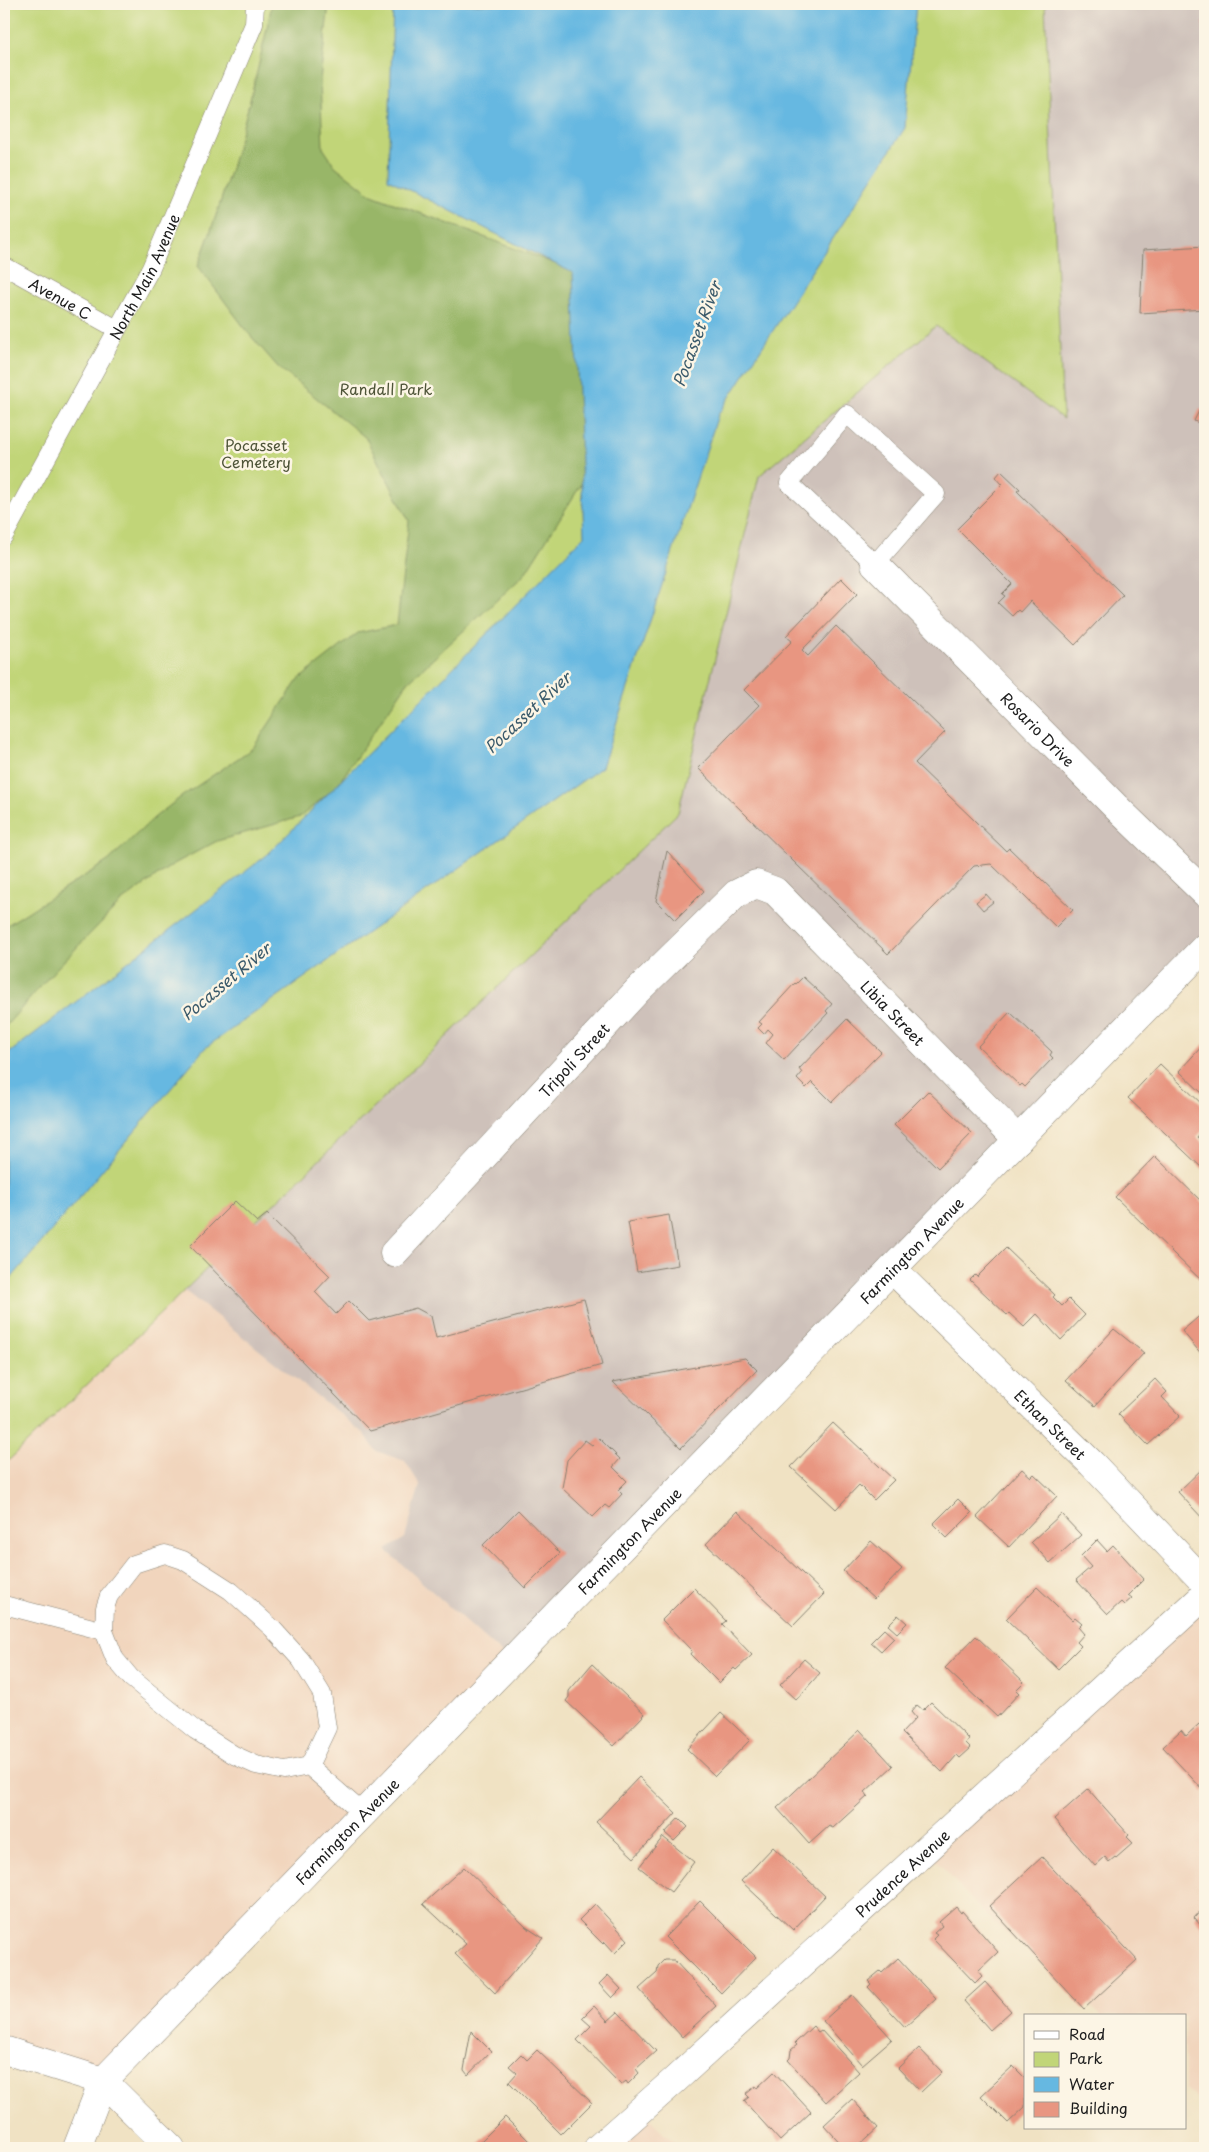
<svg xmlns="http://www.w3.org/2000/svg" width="1209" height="2152" viewBox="0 0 1209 2152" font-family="'Playpen Sans',sans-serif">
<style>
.built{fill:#f1d5bd}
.industrial{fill:#cec1ba}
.green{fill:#c1d578;stroke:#6e784a}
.forest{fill:#98b668;stroke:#5a6942}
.water{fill:#66b8e1;stroke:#416a7e}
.building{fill:#e89681}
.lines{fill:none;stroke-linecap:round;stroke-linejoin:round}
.service-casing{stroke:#867f70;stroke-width:19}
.minor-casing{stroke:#867f70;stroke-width:29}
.secondary-casing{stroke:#867f70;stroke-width:29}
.service{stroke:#fff;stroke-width:18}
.minor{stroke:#fff;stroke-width:28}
.secondary{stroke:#fff;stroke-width:28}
.labels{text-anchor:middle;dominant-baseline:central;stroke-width:5;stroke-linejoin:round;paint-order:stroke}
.street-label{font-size:15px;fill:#1c1c1c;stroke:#fcf5e5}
.park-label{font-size:15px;fill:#4e5438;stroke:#fcf5e5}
.water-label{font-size:16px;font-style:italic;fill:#3a5a6b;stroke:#fcf5e5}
</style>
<rect width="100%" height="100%" fill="#fcf5e5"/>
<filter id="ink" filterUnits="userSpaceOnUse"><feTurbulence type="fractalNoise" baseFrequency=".02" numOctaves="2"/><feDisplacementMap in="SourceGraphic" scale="10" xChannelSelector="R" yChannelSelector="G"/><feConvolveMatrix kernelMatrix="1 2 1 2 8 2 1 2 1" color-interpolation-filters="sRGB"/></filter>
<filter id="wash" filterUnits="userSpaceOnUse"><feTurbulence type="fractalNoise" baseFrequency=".0096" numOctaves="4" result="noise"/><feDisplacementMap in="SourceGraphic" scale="20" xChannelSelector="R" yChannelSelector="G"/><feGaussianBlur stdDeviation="1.12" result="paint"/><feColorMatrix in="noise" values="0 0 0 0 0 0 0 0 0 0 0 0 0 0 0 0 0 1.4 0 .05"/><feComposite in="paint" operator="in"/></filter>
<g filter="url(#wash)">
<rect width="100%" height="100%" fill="#f0e2c3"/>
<g class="built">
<path d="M166,1275l199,159 11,17 29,9 15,25 -15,53 -19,12 124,111 -403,425 -103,-33v-746z"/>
<path d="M1205,1599v507l-20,-17v-73h-83l-117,-102 -53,-58z"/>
<path d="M649,2118l30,30h-75z"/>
</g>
<path class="industrial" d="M925,4h280v947l-695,710 -124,-111 19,-12 15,-53 -15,-24 -29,-10 -11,-17 -200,-159z"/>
<path class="green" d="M4,4h1041l18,415 -127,-93 -177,150 -81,337 -674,652z"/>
<path class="forest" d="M272,4h57l-9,76 3,68 12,18 37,29 200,75 34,57 -22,153 -60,95 -116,107 -72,105 -36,30 -83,24 -45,24 -51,37 -67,69 -50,57v-101l104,-66 47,-44 26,-20 72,-49 45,-68 60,-47 39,-8 12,-104 -43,-83 -88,-71 -28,-32 -52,-69c32,-85 56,-173 74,-262z"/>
<path class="water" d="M393,4h523l-11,124 -187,287 -116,352 -397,281 -201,239v-230l263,-202 317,-319 -11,-263 -185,-94z"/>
<g id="blocks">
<g class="building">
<path d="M1203,22h2v14h-1z"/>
<path d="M1205,246v63l-65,4 3,-63z"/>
<path d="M1200,409l5,3 -4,12 -7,-3z"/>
<path d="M1001,471l19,18 -3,2 106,104 -48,50 -45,-44 -10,11 -2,-2 -6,6 -14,-13 7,-7 -3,-2 10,-10 -55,-55 45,-45 -6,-7z"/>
<path d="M841,578l16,16 -55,56 6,6 28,-30 109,106 -30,31 91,88 3,-3 64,62 -17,17 -65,-63 -17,2 -86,88 -190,-186 61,-63 -15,-15 48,-49 -6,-5z"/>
<path d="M667,851l37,40 -29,29 -19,-19z"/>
<path d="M986,894l7,8 -10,8 -7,-8z"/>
<path d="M803,977l29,27 -6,7 2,2 -44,47 -18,-17 7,-9 -5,-5 -4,5 -6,-6 4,-4 -3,-2 36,-39 1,1z"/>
<path d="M1010,1012l42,40 -2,3 3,3 -28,29 -3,-3 -2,2 -42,-40z"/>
<path d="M847,1019l34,33 -49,50 -20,-20 -6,6 -9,-9 5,-6 -3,-4z"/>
<path d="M1205,1043v53l-26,-25z"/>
<path d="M1160,1064l45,43v21l-8,9 8,8v21l-2,3 -75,-71z"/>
<path d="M928,1091l44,42 -34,35 -44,-43z"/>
<path d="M1155,1156l50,49v76l-1,2 -89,-86z"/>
<path d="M235,1201l22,21 10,-8 63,62 -15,16 21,22 13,-13 20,20 47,-13 15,8 5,22 148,-39 18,66 -232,66 -180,-185z"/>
<path d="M669,1215l9,50 -41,7 -9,-50z"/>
<path d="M1006,1248l49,47 -2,2 9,9 7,-7 16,16 -24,25 -24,-26 -13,13 -15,-14 -2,2 -37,-35 5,-5 2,2z"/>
<path d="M1204,1312l1,42 -2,2 -21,-25z"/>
<path d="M1114,1329l30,24 -49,53 -29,-26z"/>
<path d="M745,1358l12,12 -76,78 -68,-66z"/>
<path d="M1155,1379l12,13 -5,5 18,19 -32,29 -30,-31z"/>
<path d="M833,1423l61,57 -20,20 -15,-15 -23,24 -45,-42z"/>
<path d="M599,1438l21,21 -7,8 14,14 -9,9 4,4 -13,14 -4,-3 -12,12 -31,-29 5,-28 18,-20 7,5z"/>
<path d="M1205,1466v55l-27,-29z"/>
<path d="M1022,1469l9,8 3,-3 23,22 -48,51 -32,-30z"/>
<path d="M958,1499l14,14 -25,25 -14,-14z"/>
<path d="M518,1510l42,43 -35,35 -42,-43z"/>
<path d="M737,1511l87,83 -31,32 -87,-82z"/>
<path d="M1061,1514l20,21 -31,28 -19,-21z"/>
<path d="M1097,1540l10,11 6,-6 31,34 -16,16 4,3 -8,7 -3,-3 -13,12 -32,-34 15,-13 -10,-11z"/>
<path d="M871,1541l31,28 -28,30 -31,-28z"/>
<path d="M1037,1587l35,33 3,-3 7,6 -4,4 6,7 -7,8 4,4 -23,23 -52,-50z"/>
<path d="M694,1588l32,33 -4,3 30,31 -16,15 -2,-2 -15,15 -29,-29 2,-3 -30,-31z"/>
<path d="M898,1615l9,8 -10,10 -9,-8z"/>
<path d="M884,1629l10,9 -13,13 -10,-9z"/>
<path d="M976,1636l48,46 -8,8 3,3 -22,24 -52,-49z"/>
<path d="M804,1659l16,14 -24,27 -16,-15z"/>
<path d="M592,1664l53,50 -31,32 -48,-45 3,-4v-6z"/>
<path d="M931,1702l38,37 -3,4 5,5 -11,10 -3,-3 -15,17 -40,-39 14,-15 -5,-6 6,-7 6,5z"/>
<path d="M721,1713l29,27 -35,36 -28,-27z"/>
<path d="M1199,1724l6,6v62l-42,-45 18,-17 5,6z"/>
<path d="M860,1730l33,36 -28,26 3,4 -35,32 -4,-2 -20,18 -32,-36z"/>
<path d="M639,1777l37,36 -42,45 -38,-36z"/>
<path d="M1088,1789l41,46 -2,2 6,6 -17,15 -1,-1 -6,5 -4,-5 -10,9 -41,-47z"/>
<path d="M679,1818l9,9 -14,14 -9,-8z"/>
<path d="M663,1837l31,25 -23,30 -32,-25z"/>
<path d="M773,1847l52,49 -32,34 -52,-49z"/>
<path d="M1042,1857l95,103 -53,49 -95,-103z"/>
<path d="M464,1867l62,60 17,11 -48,55 -40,-39 11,-10 -43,-40z"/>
<path d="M700,1901l56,56 -35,36 -56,-56z"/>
<path d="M595,1904l33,36 -13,13 -10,-11 -2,2 -24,-24z"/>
<path d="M1205,1906v24l-11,-12z"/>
<path d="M956,1907l5,6 1,-2 36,41 -20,19 4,5 -7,7 -42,-44 4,-4 -3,-2 8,-7 -3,-4z"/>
<path d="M898,1958l38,41 -31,28 -37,-40 3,-3 -3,-3 12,-10 2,2z"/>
<path d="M664,1960h10l42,46 -34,31 -43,-48 18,-16 1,-7z"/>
<path d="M608,1975l13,14 -9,9 -13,-14z"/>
<path d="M985,1982l26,29 -21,19 -26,-29z"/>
<path d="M852,1995l40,44 -30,26 -39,-44z"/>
<path d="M594,2006l14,15 10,-9 38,39 -20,18 3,4 -11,11 -2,-3 -5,4 -44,-45 14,-14 -9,-8z"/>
<path d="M813,2026l5,6 3,-2 38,42 -33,30 -38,-42 2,-2 1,-8 6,-5 -2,-2z"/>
<path d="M471,2031l20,20 -23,24 -4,-5z"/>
<path d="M919,2048l23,24 -21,20 -23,-24z"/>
<path d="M537,2050l55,53 -31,31 -52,-52 8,-9 -8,-7 12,-12 6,6z"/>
<path d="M1013,2066l12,12v29l-17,16 -27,-27z"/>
<path d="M774,2072l37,40 -31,29 -36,-40 5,-4 -3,-3 10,-8 1,2z"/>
<path d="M852,2099l26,29 -22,20h-11l-21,-23z"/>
<path d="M505,2117l31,31h-62z"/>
<path d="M449,2143l5,5h-10z"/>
</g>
</g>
</g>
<g filter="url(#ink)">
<use href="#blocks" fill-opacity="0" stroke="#867f70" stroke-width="1"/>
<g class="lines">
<defs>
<g id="service">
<path id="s1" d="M4,266l113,63"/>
<path d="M847,414l89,80 -61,70 -86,-81z"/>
<path id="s2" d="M4,536l147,-268 103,-244 1,-20"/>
<path d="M4,1605l100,26"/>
<path d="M309,1766l18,-38 -5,-34 -21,-34 -29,-32 -41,-37 -48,-31 -18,-6 -31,10 -25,32 -4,12 -1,23 11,28 16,19 64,52 39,25 22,10 28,6 25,-5 55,48"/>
</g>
<g id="minor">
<path id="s3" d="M875,564l243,245 87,84"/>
<path id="s4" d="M394,1253l243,-262 99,-97 20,-10 19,7 243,249"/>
<path id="s5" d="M892,1269l200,195 113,119"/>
<path id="s6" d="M77,2148l26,-67 1102,-1134"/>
<path id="s7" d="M598,2148l78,-69 529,-484"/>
</g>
<path id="secondary" d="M4,2050l99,31 68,67"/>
</defs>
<use href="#service" class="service-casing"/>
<use href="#minor" class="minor-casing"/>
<use href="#secondary" class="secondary-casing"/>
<use href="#service" class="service"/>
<use href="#minor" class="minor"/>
<use href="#secondary" class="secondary"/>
</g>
</g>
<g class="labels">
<g class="street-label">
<text stroke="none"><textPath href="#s2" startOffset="295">North Main Avenue</textPath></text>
<text stroke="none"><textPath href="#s1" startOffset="65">Avenue C</textPath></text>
<text stroke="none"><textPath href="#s3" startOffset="232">Rosario Drive</textPath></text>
<text stroke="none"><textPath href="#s4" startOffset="708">Libia Street</textPath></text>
<text stroke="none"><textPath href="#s4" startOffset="264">Tripoli Street</textPath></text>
<text stroke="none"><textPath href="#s6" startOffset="1231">Farmington Avenue</textPath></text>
<text stroke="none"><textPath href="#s5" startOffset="222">Ethan Street</textPath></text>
<text stroke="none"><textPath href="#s6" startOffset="826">Farmington Avenue</textPath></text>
<text stroke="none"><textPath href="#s6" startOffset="421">Farmington Avenue</textPath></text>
<text stroke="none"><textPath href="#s7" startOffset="410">Prudence Avenue</textPath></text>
</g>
<g class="park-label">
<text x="386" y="388">Randall Park</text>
<text x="256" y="444">Pocasset<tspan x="256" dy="17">Cemetery</tspan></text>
</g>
<g class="water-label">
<text transform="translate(696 334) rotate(-70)">Pocasset River</text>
<text transform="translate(527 712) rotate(-43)">Pocasset River</text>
<text transform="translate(225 981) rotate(-40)">Pocasset River</text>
</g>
</g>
<rect width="1209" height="2152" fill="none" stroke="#fcf5e5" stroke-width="20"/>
<rect x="1024" y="2014" width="162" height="115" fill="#fcf5e5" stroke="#a29e95"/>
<rect x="1034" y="2031" width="25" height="8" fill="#ffffff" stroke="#a29e95"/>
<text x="1069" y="2040" font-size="15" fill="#1c1c1c">Road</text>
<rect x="1034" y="2052" width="25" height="15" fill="#c1d578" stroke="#a29e95"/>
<text x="1069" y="2064" font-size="15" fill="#1c1c1c">Park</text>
<rect x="1034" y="2077" width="25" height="15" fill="#66b8e1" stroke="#a29e95"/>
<text x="1069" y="2090" font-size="15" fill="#1c1c1c">Water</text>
<rect x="1034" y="2102" width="25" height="15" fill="#e89681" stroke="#a29e95"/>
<text x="1069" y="2114" font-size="15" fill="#1c1c1c">Building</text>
</svg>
